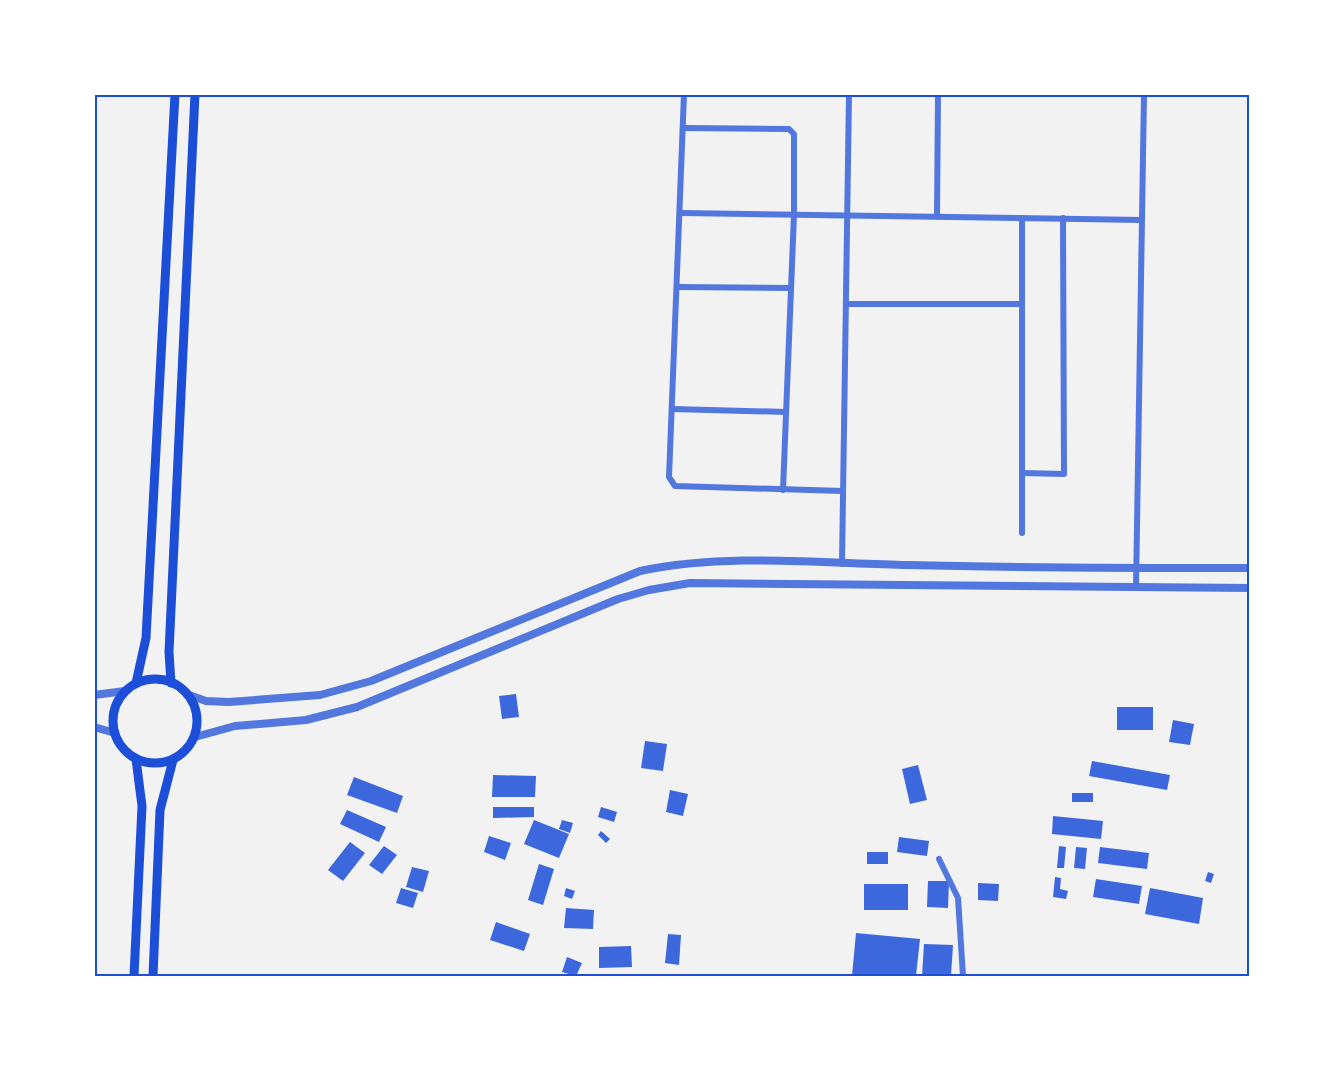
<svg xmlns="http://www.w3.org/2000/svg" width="1344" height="1071" viewBox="0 0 1344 1071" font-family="'DM Sans',sans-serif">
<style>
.building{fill:#3d67dc}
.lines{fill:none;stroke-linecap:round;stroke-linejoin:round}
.minor{stroke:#5277de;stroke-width:6}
.tertiary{stroke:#5277de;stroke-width:8}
.secondary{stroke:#1d4ed8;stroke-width:9}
.neatline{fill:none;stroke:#1d4ed8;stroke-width:2}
</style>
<rect width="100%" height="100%" fill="#f2f2f2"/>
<g class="building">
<path d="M516,694l3,23 -17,2 -3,-23z"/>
<rect x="1117" y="707" width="36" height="23"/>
<path d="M1173,720l21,4 -4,21 -21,-3z"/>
<path d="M645,741l22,3 -4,27 -22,-3z"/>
<path d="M1092,761l78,14 -3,15 -78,-14z"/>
<path d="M918,765l9,35 -17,4 -8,-35z"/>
<path d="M493,775l43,1 -1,21h-43z"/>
<path d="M354,777l49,19 -6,17 -50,-18z"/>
<path d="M670,790l18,4 -5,22 -17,-4z"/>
<rect x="1072" y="793" width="21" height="9"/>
<path d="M493,807h41v10l-41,1z"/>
<path d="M601,807l16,5 -3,10 -16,-5z"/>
<path d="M347,810l39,17 -7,15 -39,-18z"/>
<path d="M1053,816l50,5 -2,18 -49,-5z"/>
<path d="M534,820l35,14 -10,24 -35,-14z"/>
<path d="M562,820l11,3 -3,10 -11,-4z"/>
<path d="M601,831l9,8 -4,4 -8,-8z"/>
<path d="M489,836l22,7 -6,17 -21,-8z"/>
<path d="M899,837l30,4 -2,15 -30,-4z"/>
<path d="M350,842l15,11 -22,28 -15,-11z"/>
<path d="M384,846l13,9 -15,19 -13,-9z"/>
<path d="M1059,846l7,1 -2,21h-7z"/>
<path d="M1076,847l11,1 -2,21 -11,-1z"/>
<path d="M1100,847l49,6 -2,16 -49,-6z"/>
<rect x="867" y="852" width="21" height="12"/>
<path d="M539,864l15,5 -11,36 -15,-5z"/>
<path d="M412,867l17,4 -6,21 -17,-5z"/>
<path d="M1208,872l6,2 -3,9 -6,-2z"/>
<path d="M1055,877l6,1 -1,11 8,2 -2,8 -13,-2z"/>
<path d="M1096,879l46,7 -3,18 -46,-7z"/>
<path d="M928,881h21l-1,27 -21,-1z"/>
<path d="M978,883l21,1 -1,17 -20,-1z"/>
<rect x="864" y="884" width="44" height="26"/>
<path d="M401,888l17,5 -5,15 -17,-5z"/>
<path d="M566,888l9,3 -3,8 -8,-3z"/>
<path d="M1150,888l53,10 -4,26 -54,-10z"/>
<path d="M566,908l28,2 -1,19 -29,-1z"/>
<path d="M496,922l34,12 -6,17 -34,-11z"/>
<path d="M856,933l64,6 -4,37h-64z"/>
<path d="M668,934l13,1 -2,30 -14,-2z"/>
<path d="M924,944l29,1 -2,31h-29z"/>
<path d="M631,946l1,21 -33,1v-21z"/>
<path d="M567,957l15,6 -6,13 -14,-4z"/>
</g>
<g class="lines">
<g class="minor">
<path d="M684,94l-15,383 6,9 168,5"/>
<path d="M683,128l106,1 5,5v80l-11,276"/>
<path d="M681,213l461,7"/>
<path d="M937,216l1,-122"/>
<path d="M1022,218v315"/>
<path d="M678,287l113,1"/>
<path d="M846,304h176"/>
<path d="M672,409l114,3"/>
<path d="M1022,473l42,1 -1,-256"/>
<path d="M842,564l7,-470"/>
<path d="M1136,588l8,-494"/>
<path d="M939,859l19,39 5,78"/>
</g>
<g class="tertiary">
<path d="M94,695l31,-4"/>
<path d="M189,695l17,6 23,1 91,-7 51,-14 269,-110c87,-18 179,-8 268,-6 114,3 228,3 342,3"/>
<path d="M94,727l21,6"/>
<path d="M195,737l40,-11 71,-6 51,-13 261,-108 31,-9 41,-7 560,5"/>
</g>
<g class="secondary">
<circle cx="155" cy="721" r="42"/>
<path d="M136,683l10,-45 29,-544"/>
<path d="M171,683l-2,-31 26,-558"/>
<path d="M134,976l8,-170 -6,-47"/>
<path d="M153,976l7,-166 13,-50"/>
</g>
</g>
<rect width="1344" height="1071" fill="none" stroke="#ffffff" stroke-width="192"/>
<rect x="96" y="96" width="1152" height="879" class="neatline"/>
</svg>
